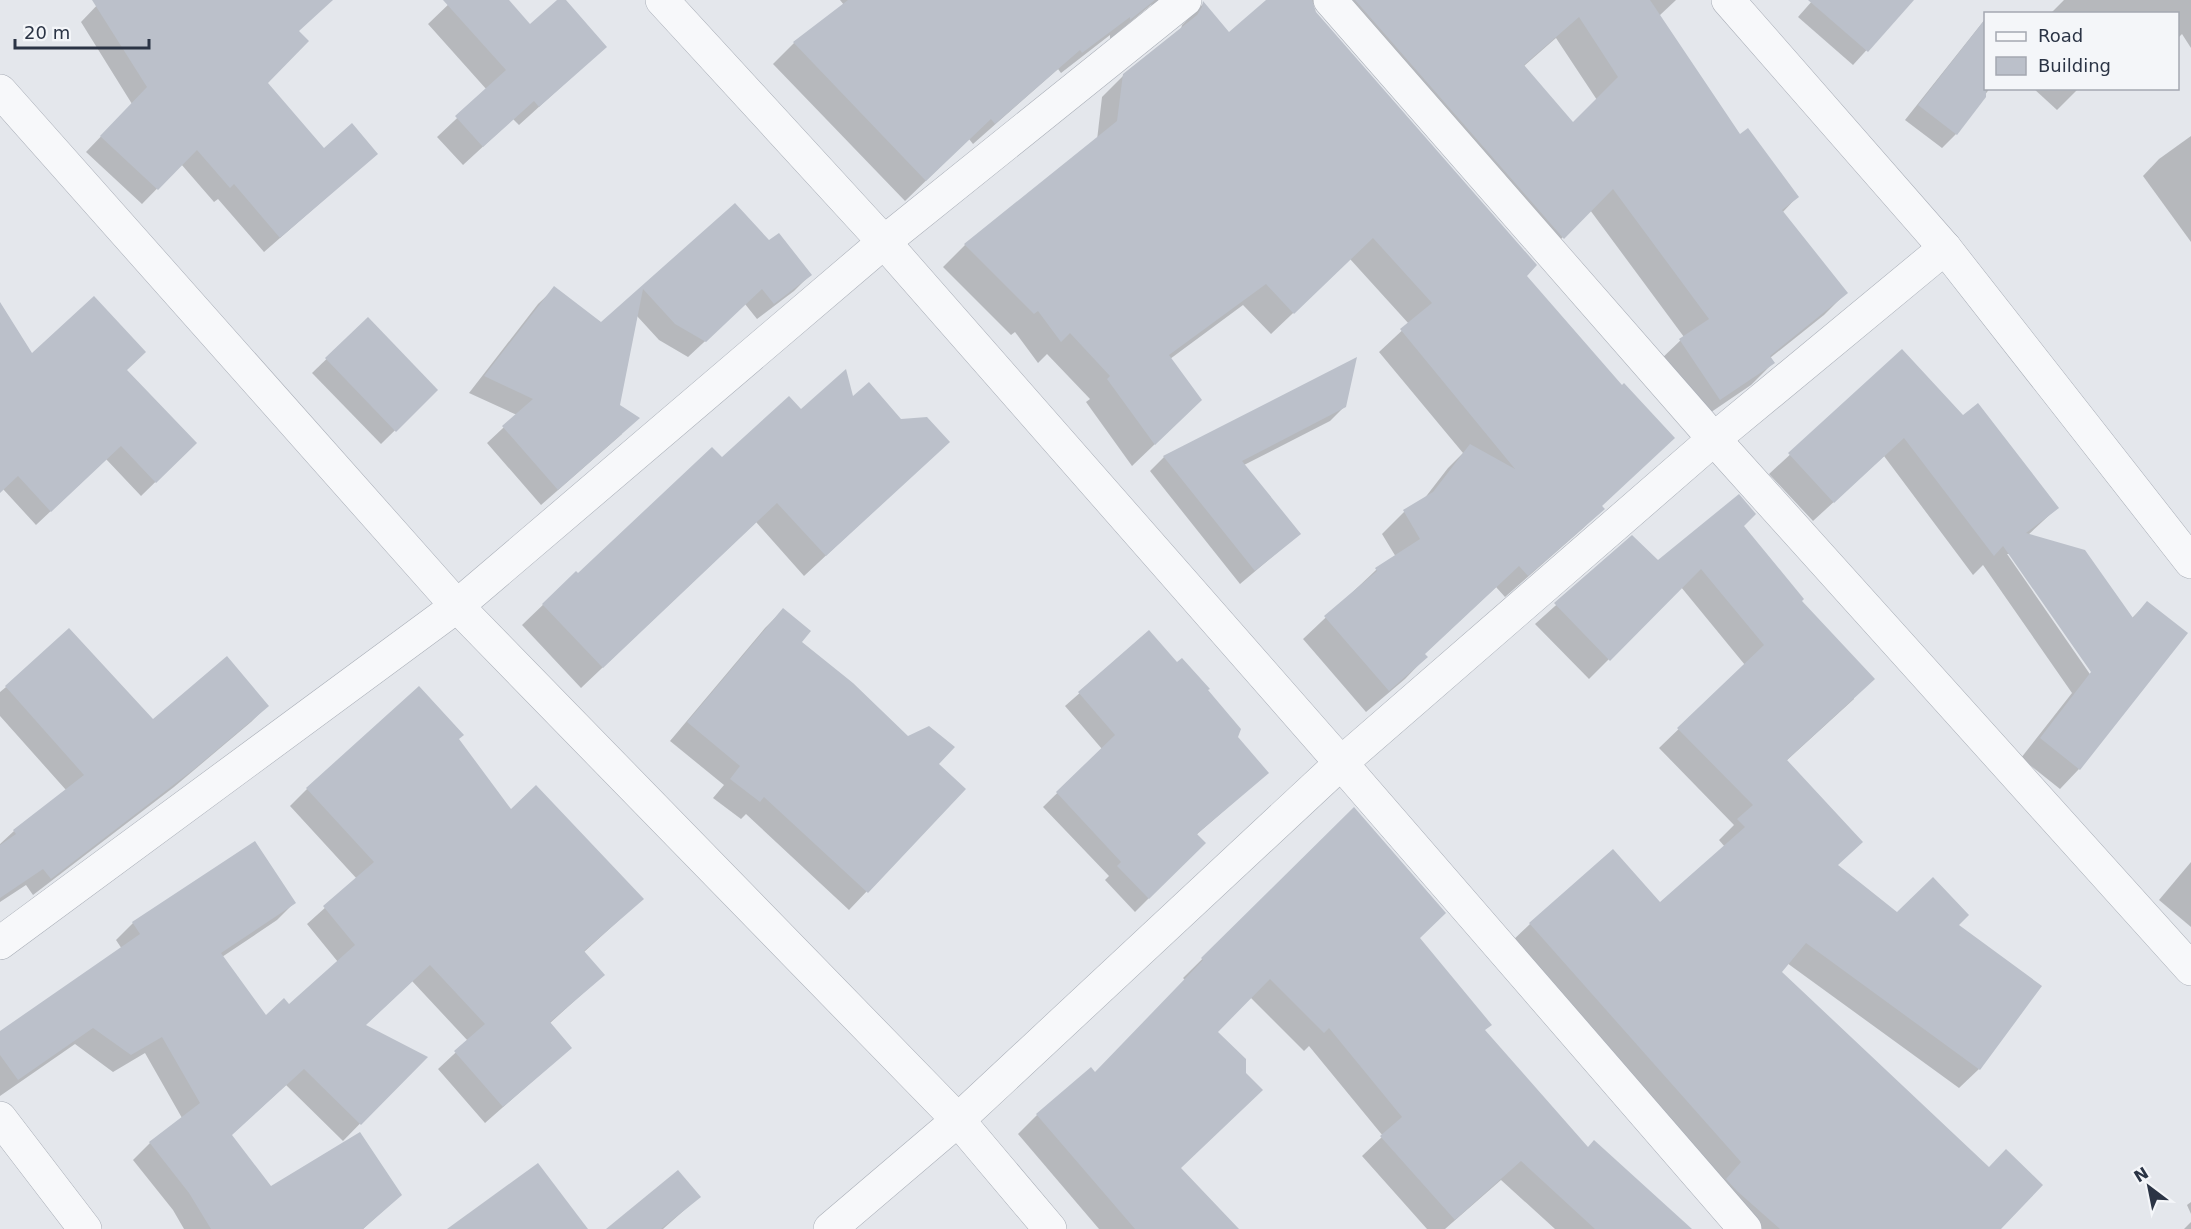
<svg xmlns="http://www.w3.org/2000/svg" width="2191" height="1229" viewBox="0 0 2191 1229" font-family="'DejaVu Sans',sans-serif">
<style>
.shadow{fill:#0003;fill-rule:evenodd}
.building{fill:#bbc0ca;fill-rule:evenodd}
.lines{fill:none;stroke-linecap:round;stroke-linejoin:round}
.minor-casing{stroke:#a9aeb7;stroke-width:34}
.minor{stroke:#f7f8fa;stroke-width:33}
</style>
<rect width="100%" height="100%" fill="#e4e7ec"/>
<g class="shadow">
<path d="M102,0h229l-34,32 -31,51 57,67 53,4 -112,98 -46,-53 -4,3 -33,-38 -39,40 -56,-52 46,-48 -51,-82z"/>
<path d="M453,0h54l23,26 29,-26h5l41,47 -86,78 -6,-6 -50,46 -26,-28 50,-47 -59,-66z"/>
<path d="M840,0h327l-16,5 -41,34v-4l-49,38 -3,-4 -85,75 -4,-5 -64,62 -132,-137 21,-21 50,-38z"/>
<path d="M1269,0h407l-17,16 81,120 57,61 -15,16 64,80 -22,22 -54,43 3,5 -22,22 -53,36 -40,-59 26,-25 -94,-127 -49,49 -219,-250 -9,-5 2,9 210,262 78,234 -22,21 -76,67 -9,-10 -72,67 2,3 -21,22 -39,33 -63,-73 73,-69 20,-13 -14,-23 22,-22 20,-13 24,-31 15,-15 -84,-101 30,-28 -59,-65 -79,75 -28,-29 -73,54 8,63 -46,44 -46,-64 4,-3 -43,-45 -9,9 -23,-31 -4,3 -68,-68 22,-22 132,-105 5,-43 22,-22 57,-46 1,-4 21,-21 26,30zM1556,38l41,62 -24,24 -50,-57z"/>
<path d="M1813,0h99l-59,65 -55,-48z"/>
<path d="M2064,0h127v48l-9,-14 -4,4v-24h-128z"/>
<path d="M1986,18v70h4l-34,46 -14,14 -37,-28z"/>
<path d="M2033,88h46l-22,22z"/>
<path d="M2191,136v106l-48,-66 16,-17z"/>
<path d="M735,205l34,37 41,33 -16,16 -37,28 -12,-15 -57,53 -29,-17 -22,-24 -18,90 3,28 -81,71 -54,-62 30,-28 -48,-22 69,-89 17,-16 46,36z"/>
<path d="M368,319l68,71 -55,54 -69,-71z"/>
<path d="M0,321l32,35 93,14 56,87 -40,39 -35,-37 -70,66 -33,-36 -3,3z"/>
<path d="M1902,351l60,66 95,91 -29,27 104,83 15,-15 -68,166 -19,20 -39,-31 51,-65 -89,-128 -10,10 -89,-119 -71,65 -44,-47zM2007,554h3l86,124 -2,2z"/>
<path d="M1354,360l-9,46 -15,15 -86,44 55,69 -59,50 -90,-113 14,-14z"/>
<path d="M852,399l96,43 -144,134 -48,-54 -175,166 -59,-63 54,-52 2,3 223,-165z"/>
<path d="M1742,526l58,75 54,98 -68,62 51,105 60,48 60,12 22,143 -20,19 -172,-125 -7,9 219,257h-260l-229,-286 20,-19 130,-20 65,-57 -6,-7 15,-15 -75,-77 86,-83 -64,-78 -92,92 -54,-55 97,-87 26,24z"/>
<path d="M783,610l16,32 165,147 -115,121 -103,-96 -5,5 -28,-21 11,-13 -54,-44 95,-113z"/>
<path d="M1149,632l118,141 -71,62 8,8 -69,69 -30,-32 4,-4 -66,-69 59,-58 -37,-43z"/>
<path d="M6,687l146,34 115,-15 -16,16 -77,65 -141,108 -7,-10 -26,17v-58l14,-13 52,-41 -66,-74v-24z"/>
<path d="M458,739l53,72 131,88 -59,54 20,22 -54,49 21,24 -85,75 -47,-54 30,-28 -56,-60 -48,45 61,31 -82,84 -57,-56 -56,51 41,52 129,7 -37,34h-179l-11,-19 -40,-50 17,-17 32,-25 -37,-65 -32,19 -38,-28 -75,52v-63l122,-84 -6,-9 17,-17 161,-20 -17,17 -55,37 44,60 23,-11 49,-44 -31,-38 50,-45 -67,-73 17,-17z"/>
<path d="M1354,809l64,129 66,93 103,118 94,80h-126l-54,-49 -56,49h-18l-65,-73 21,-20 -74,-90 -5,5 -54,-54 -35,35 -36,136 58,61h-138l-81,-95 19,-19 58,-41 90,-94 -2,-2z"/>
<path d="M2191,862v65l-32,-27z"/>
<path d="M699,1197l-36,32h-54z"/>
<path d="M2191,1202v12l-4,-9z"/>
<path d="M2191,1222v7h-7z"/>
</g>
<g class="building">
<path d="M92,0h241l-34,31 10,10 -41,42 56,65 28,-25 26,31 -98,84 -46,-54 -4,4 -33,-38 -39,40 -58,-54 47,-49z"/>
<path d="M443,0h66l21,24 27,-24h9l41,47 -68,60 -5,-6 -51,46 -28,-31 51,-46z"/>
<path d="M848,0h307l-25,20v-3l-48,36 -2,-3 -85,74 -4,-5 -65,62 -133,-139z"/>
<path d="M1266,0h46l4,12 221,253 -10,11 95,109 2,-2 51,55 -73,68 3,3 -77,67 -9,-10 -94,88 3,3 -39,34 -65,-75 53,-45 -2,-3 45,-29 -17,-29 30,-18 37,-48 45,25 -115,-140 32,-26 -59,-65 -79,76 -28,-30 -97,71 33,45 -47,45 -48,-66 3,-3 -40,-43 -9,9 -23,-31 -4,3 -70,-70 153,-123 6,-47 74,-59 5,-8 1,-6 26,31z"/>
<path d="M1355,0h295l90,134 8,-6 51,69 -17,13 66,83 -78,63 5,7 -55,37 -41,-61 30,-20 -96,-130 -49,50zM1579,17l39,60 -45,45 -49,-57z"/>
<path d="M1808,0h106l-46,52z"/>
<path d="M1986,18v79l-29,38 -39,-30z"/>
<path d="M735,203l34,37 10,-7 33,42 -38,29 -12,-15 -56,53 -31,-18 -32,-35 -23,116 20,13 -82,72 -56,-64 31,-27 -49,-23 70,-90 47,36z"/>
<path d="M94,296l52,56 -19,18 70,73 -41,40 -35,-37 -70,66 -33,-36 -18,17v-191l32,51z"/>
<path d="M368,317l70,73 -42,42 -71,-74z"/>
<path d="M1902,349l61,66 15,-12 81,105 -33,25 59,17 48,68 14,-17 41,32 -108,137 -40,-32 51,-66 -88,-126 -9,10 -90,-118 -70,65 -46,-50z"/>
<path d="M1357,357l-11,50 -104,54 59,73 -46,37 -92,-115z"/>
<path d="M846,369l7,27 16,-14 32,37 26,-2 23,25 -124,114 -49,-53 -174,165 -61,-64 34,-33 2,2 134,-126 10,10 67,-61 12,13z"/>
<path d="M1739,494l17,20 -12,12 60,73 -2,2 73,78 -88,81 76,82 -25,23 59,47 36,-35 36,38 -10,10 83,61 -62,84 -174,-127 -24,29 207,195 17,-18 37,36 -42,44h-221l-43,-38 -11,-12 15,-17 -212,-239 84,-74 47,53 85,-75 -8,-8 16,-14 -76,-77 87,-83 -63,-76 -91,92 -56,-58 78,-68 26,25z"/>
<path d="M783,608l28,23 -9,11 51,41 55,53 21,-10 26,21 -16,17 27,25 -98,104 -104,-96 -4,5 -30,-23 10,-13 -53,-44z"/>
<path d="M69,628l84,91 74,-63 42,50 -76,64 -142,109 -8,-10 -43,29v-53l16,-11 -3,-4 71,-55 -79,-89z"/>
<path d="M1149,630l28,32 5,-4 28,31 -2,1 33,39 -3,8 31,36 -72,61 9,9 -57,56 -32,-33 4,-4 -65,-70 59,-57 -37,-43z"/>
<path d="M419,686l45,49 -5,4 52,70 25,-24 108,114 -60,52 21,24 -55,47 22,26 -69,59 -49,-56 31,-27 -55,-59 -64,60 62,32 -67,68 -57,-56 -72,66 39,51 89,-54 42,63 -39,34h-152l-22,-36 -40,-51 51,-39 -38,-66 -31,18 -38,-27 -75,52 -18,-25v-24l140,-97 -8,-12 123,-81 41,62 -75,50 45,62 18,-17 5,6 66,-59 -32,-39 51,-44 -68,-74z"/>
<path d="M1354,807l92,106 -26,25 72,87 -7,5 103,117 6,-7 98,89h-97l-74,-68 -66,59 -75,-84 22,-19 -73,-89 -5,5 -54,-54 -52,53 28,27v14l17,17 -82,78 58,61h-104l-99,-115 55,-47 4,5 108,-112 -2,-2z"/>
<path d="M538,1163l50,66h-141z"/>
<path d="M678,1170l23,27 -40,32h-55z"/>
</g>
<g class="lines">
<defs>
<g id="minor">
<path d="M662,0l222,242 457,521 404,466"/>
<path d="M1330,0l384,439 477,530"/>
<path d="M1728,0l217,248 246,314"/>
<path d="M0,91l457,515 501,514 92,109"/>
<path d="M0,943l457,-337 427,-364 301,-242"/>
<path d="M0,1118l85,111"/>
<path d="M830,1229l128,-109 383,-357 373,-324 231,-191"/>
</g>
</defs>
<use href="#minor" class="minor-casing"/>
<use href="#minor" class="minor"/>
</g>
<rect x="1984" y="12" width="195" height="78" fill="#f4f6f9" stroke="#a4a8b1" stroke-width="1.5"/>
<rect x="1996" y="32" width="30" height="9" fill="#f7f8fa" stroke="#a4a8b1" stroke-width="1.5"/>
<text x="2038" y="42" font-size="18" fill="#2b3445">Road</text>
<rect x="1996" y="57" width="30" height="18" fill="#bbc0ca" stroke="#a4a8b1" stroke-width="1.5"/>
<text x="2038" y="72" font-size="18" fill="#2b3445">Building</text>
<g transform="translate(2149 1187) rotate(328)" stroke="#f4f6f9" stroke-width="4.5" paint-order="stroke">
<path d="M0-4.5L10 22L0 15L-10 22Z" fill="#2b3445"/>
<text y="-9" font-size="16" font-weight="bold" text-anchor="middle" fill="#2b3445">N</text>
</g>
<path d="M15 39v9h134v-9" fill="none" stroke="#2b3445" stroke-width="3"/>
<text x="24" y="39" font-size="18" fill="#2b3445" stroke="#f4f6f9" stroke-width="4.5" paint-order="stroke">20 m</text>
</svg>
